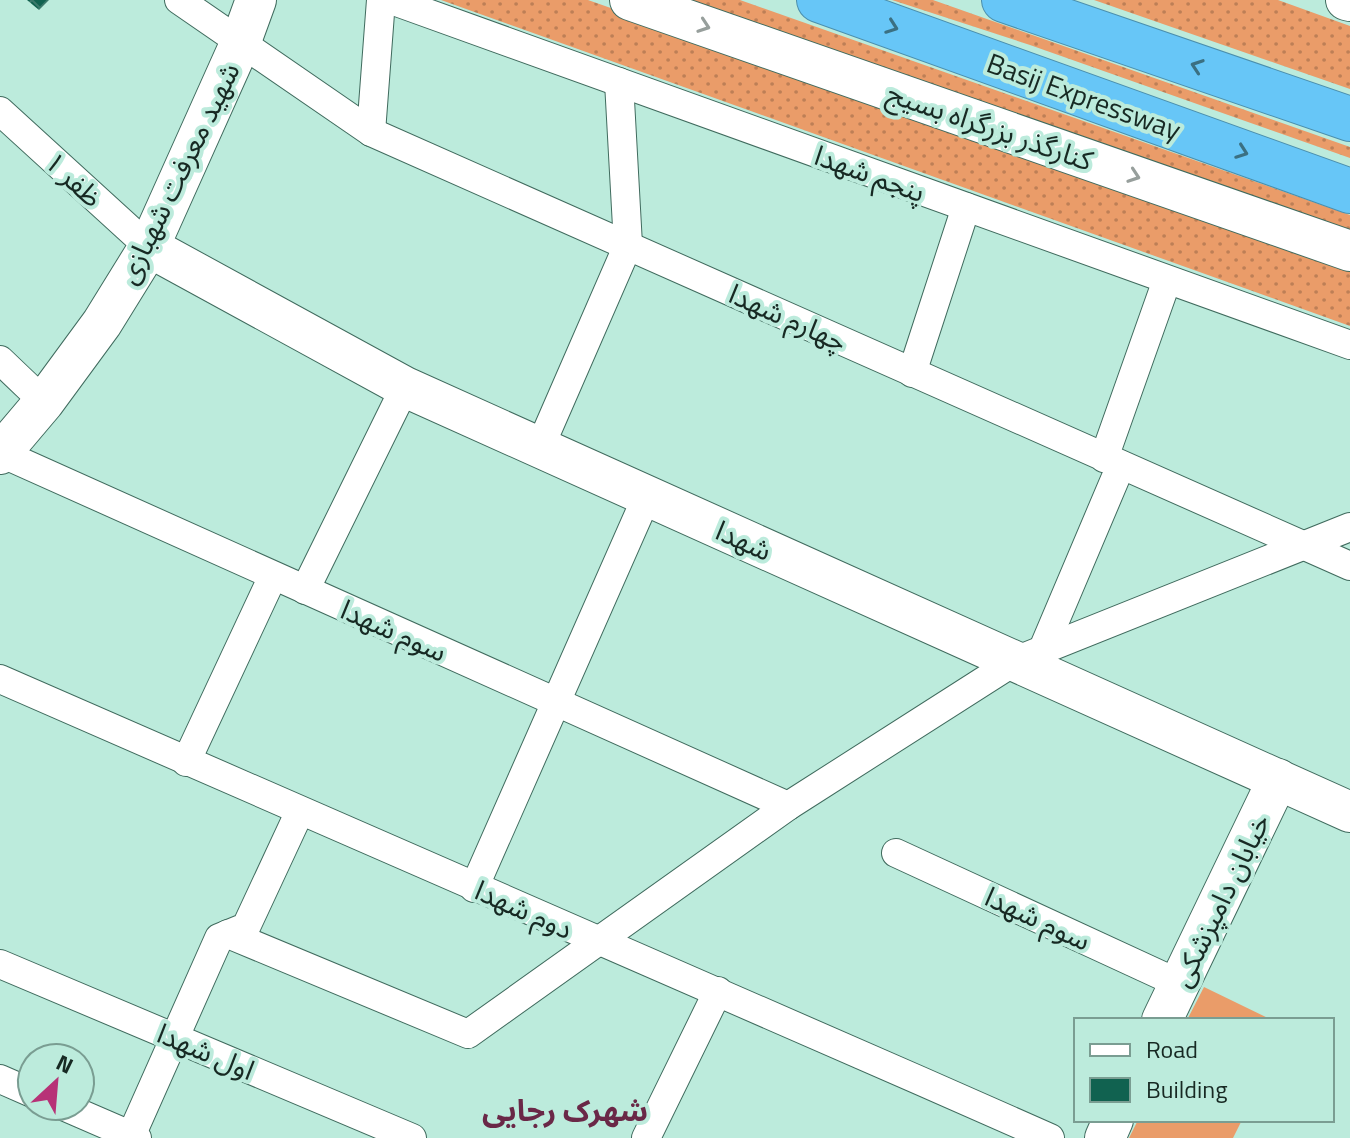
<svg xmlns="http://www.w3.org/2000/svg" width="1350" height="1138" viewBox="0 0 1350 1138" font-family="'Titillium Web','Noto Sans Arabic',sans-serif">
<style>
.grass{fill:url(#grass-dots)}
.pitch{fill:#ea9c69}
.building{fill:url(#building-cross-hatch)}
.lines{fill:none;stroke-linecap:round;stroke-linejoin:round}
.street-casing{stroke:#406b5e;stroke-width:30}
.secondary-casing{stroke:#406b5e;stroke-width:42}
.highway-casing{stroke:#4b8fad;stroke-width:46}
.street{stroke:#fff;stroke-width:28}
.secondary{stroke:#fff;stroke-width:40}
.highway{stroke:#67c6f7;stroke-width:44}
.oneway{stroke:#979f9c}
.oneway2{stroke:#3b7082}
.labels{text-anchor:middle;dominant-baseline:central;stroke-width:8;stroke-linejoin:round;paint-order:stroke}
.street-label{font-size:28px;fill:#172923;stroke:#bcebdc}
.neighbourhood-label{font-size:30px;font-weight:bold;fill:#6a2847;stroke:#bcebdc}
</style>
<defs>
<pattern id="grass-dots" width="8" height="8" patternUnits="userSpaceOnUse" patternTransform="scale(2)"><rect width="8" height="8" fill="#ea9c69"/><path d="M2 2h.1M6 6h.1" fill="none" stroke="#bd7f56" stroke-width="1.8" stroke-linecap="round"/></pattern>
<pattern id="building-cross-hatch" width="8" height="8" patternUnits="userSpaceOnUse" patternTransform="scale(2)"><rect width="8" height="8" fill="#116250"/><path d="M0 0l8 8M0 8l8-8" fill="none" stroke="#3b796b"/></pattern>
</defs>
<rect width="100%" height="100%" fill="#bcebdc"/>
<g class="grass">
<path d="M441,0h147l762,268v58z"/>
<path d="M675,0h65l610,215v23z"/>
<path d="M892,0h41l417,147v11l-320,-113z"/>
<path d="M1094,0h184l72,26v63z"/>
</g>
<g class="pitch">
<path d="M1204,987l68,33h-85z"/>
<path d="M1138,1120h104l-9,18h-104z"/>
</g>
<path class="building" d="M27,0h22l-10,10z"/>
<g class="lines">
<defs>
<g id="street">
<path d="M179,0l192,132 979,434"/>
<path d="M391,0l959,345"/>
<path d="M0,111l149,136"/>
<path d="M371,132l10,-132"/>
<path d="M0,360l44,42"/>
<path d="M912,373l54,-166"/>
<path d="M540,447l88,-202 -9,-163"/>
<path d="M1,453l787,353"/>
<path d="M1104,458l63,-178"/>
<path d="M305,590l100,-203"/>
<path d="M1043,649l78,-184"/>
<path d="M0,679c349,156 701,304 1050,459"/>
<path d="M186,762l87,-186"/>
<path d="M896,853l284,131"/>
<path d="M474,888l173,-392"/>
<path d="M228,934l240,100 320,-228 227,-145 335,-134"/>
<path d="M0,964l412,174"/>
<path d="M0,1079l32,14"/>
<path d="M63,1106l74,32"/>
<path d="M131,1136l88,-198 27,-11 54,-116"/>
<path d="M646,1138l72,-147"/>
</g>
<g id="secondary">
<path d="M630,0l720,251"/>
<path d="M1346,0l4,1"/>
<path d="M149,247l256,140 945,425"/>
<path d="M0,454l44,-52 58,-79 47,-76 91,-203 16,-44"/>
<path d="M1162,1020l116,-241"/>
<path d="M1105,1138l8,-18"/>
</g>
<g id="highway">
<path d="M819,0l531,191"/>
<path d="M1004,0l346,119"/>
</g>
</defs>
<use href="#street" class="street-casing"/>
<use href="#secondary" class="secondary-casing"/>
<use href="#highway" class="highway-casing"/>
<use href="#street" class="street"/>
<use href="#secondary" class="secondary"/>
<use href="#highway" class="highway"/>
</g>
<defs><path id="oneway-chevron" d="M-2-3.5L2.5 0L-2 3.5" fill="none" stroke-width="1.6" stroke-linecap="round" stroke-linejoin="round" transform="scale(2)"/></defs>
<g class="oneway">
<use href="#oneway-chevron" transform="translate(704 26) rotate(19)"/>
<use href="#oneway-chevron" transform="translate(1134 176) rotate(19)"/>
</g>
<g class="oneway2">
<use href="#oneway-chevron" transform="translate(892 27) rotate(20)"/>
<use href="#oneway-chevron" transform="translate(1197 66) rotate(-161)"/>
<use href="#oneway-chevron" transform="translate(1242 152) rotate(20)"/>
</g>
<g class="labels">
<g class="street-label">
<text transform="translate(1084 96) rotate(20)">Basij Expressway</text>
<text transform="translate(990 126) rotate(19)">کنارگذر بزرگراه بسیج</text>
<text transform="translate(178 173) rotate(-64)">شهید معرفت شهبازی</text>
<text transform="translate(870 173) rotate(20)">پنجم شهدا</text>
<text transform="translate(74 179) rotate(43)">ظفر ۱</text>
<text transform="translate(788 317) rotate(24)">چهارم شهدا</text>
<text transform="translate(744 540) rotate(24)">شهدا</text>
<text transform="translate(394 630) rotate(24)">سوم شهدا</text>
<text transform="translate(1220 900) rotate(-64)">خیابان دامپزشکی</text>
<text transform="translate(524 909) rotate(24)">دوم شهدا</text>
<text transform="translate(1038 918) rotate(25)">سوم شهدا</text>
<text transform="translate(206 1051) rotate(23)">اول شهدا</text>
</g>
<g class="neighbourhood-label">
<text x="565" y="1110">شهرک رجایی</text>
</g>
</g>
<rect x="1074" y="1018" width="260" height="104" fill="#bcebdc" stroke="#7a9d92" stroke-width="2"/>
<rect x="1090" y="1044" width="40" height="12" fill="#ffffff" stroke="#7a9d92" stroke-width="2"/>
<text x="1146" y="1058" font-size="24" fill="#172923">Road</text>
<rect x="1090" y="1078" width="40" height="24" fill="#116250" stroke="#7a9d92" stroke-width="2"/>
<text x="1146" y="1098" font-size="24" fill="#172923">Building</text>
<g transform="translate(56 1082) rotate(26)"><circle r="38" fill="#bcebdc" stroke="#7a9d92" stroke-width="2"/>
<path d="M0-6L14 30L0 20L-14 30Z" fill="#b73277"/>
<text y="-12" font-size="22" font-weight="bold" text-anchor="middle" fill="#172923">N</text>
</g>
</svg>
